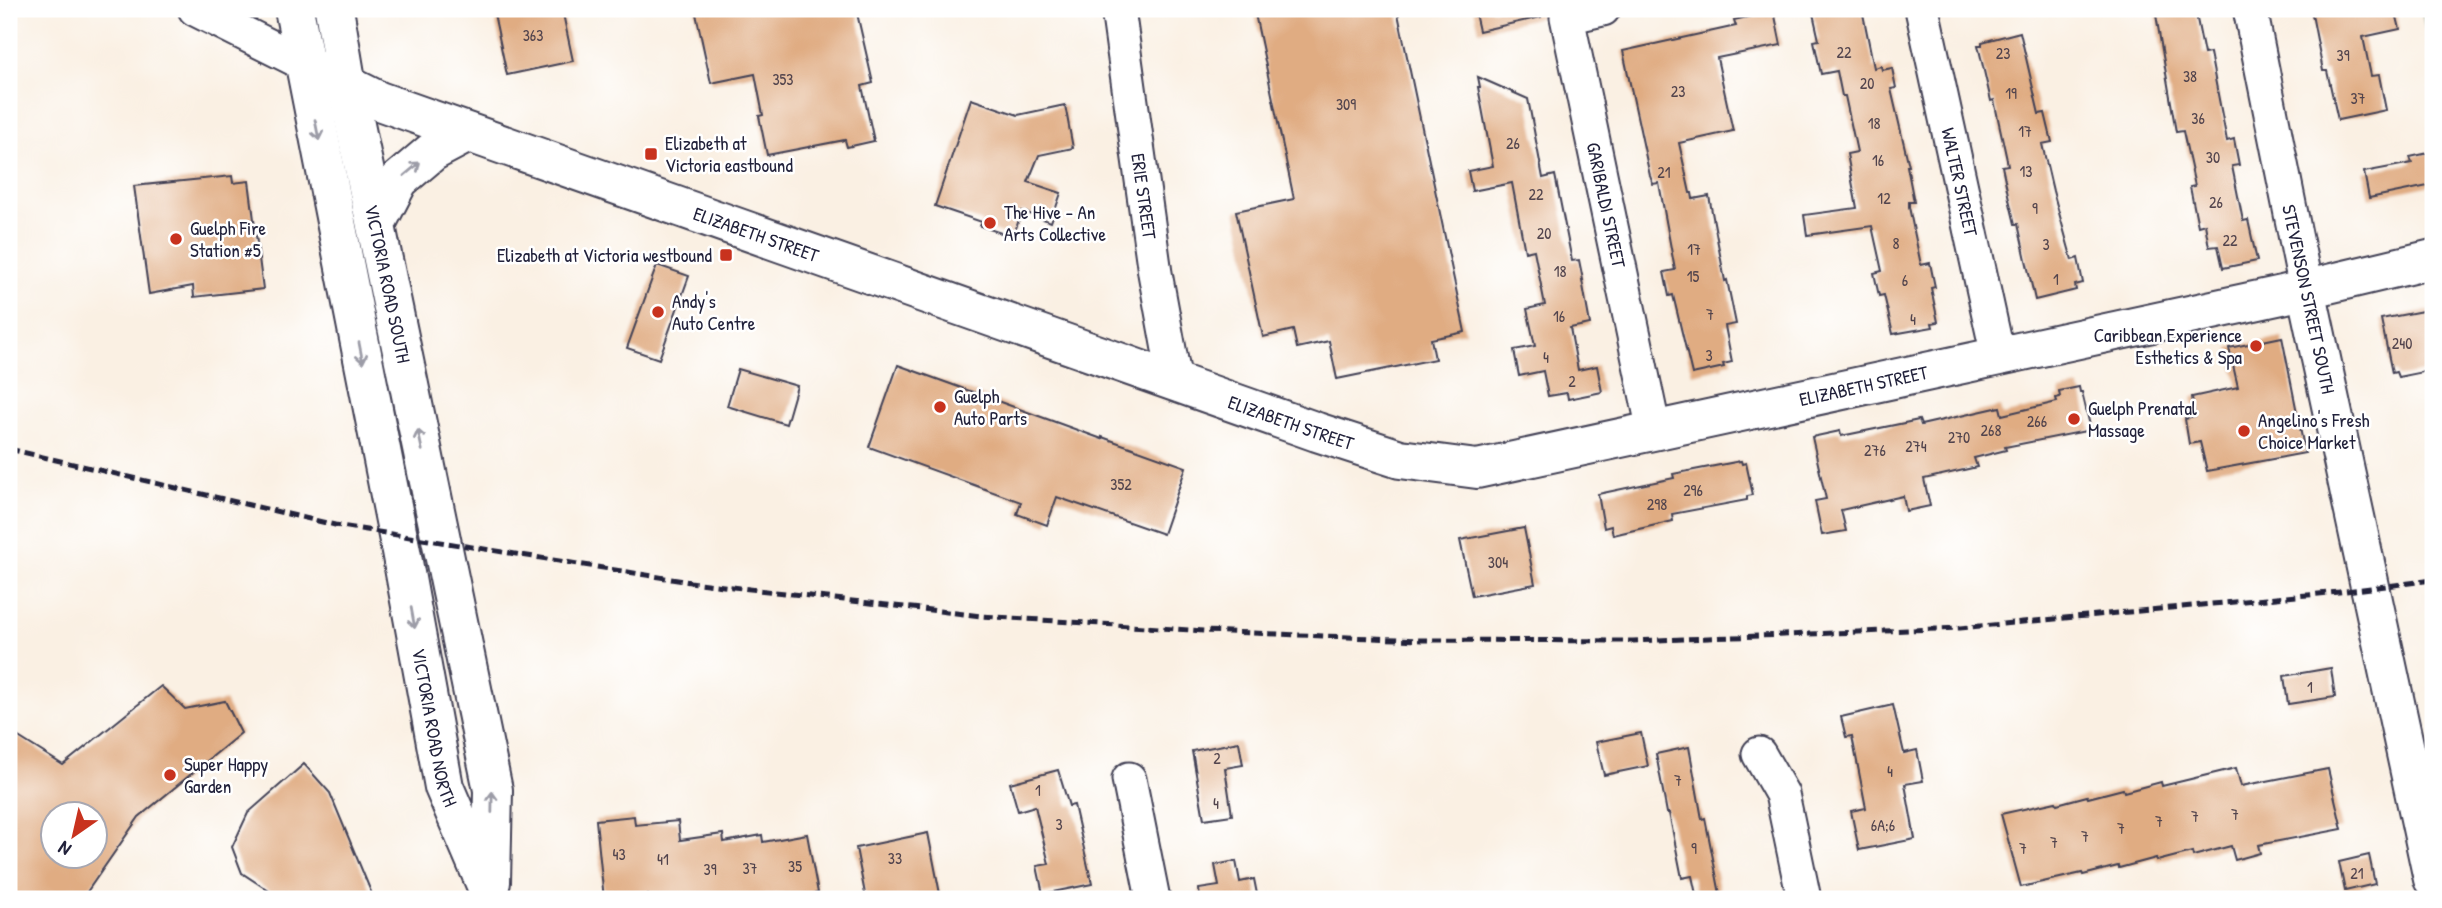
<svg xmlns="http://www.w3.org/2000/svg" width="2442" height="908" viewBox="0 0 2442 908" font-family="'Patrick Hand',sans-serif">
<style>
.green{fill:#96d186;stroke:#5c7a60;stroke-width:2}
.building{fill:#e0ac82;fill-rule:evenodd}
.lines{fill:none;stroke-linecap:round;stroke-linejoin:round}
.minor-casing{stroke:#424154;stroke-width:37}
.major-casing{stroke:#424154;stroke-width:42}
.minor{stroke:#fff;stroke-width:33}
.major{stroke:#fff;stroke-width:38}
.rail{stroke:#22223b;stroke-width:5;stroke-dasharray:10 5;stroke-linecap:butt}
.oneway{stroke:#9c9ca7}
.poi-dot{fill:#c8321e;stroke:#fff;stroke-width:2.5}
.labels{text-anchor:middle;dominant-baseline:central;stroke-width:5;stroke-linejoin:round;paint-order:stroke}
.number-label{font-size:16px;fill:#52444d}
.poi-label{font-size:19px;fill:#22223b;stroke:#fff;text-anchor:start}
.street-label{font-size:19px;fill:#22223b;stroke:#fff}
</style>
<rect width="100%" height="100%" fill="#fff"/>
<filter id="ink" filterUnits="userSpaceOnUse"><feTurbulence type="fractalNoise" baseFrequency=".0143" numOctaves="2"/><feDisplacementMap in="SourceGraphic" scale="14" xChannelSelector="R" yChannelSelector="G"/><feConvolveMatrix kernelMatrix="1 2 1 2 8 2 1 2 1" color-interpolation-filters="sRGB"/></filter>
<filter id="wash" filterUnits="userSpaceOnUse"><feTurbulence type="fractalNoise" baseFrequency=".00686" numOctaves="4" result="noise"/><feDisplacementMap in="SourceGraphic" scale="28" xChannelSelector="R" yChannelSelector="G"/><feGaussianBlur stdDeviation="1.57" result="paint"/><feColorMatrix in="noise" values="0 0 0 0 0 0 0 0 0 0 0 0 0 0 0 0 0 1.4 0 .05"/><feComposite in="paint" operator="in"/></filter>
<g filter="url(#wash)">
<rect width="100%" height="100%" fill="#faf0e3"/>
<path class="green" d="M2422,9h11v55z"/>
<g id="blocks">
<g class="building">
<path d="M493,9h69l11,52 -66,14z"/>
<path d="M695,9h161l17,74 -11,3 12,55 -27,6 -2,-7 -78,15 -8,-39 4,-1 -8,-41 -44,9z"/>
<path d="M1254,9h143l68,323 -34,7 4,20 -98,20 -8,-38 -32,7 -4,-18 -30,7 -27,-126 58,-12z"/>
<path d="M1474,9h66l1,8 -62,14z"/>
<path d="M1812,9h50l12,59 7,-2 1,4 10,-2 4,20 -5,1 18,77h-2l7,36h-5v5l12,58 9,-2 5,24 -4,1 7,34 -6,1 1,4 -40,7 -9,-39 -5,1 -5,-23 8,-2 -10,-45 -65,9 -3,-20 53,-7 -10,-54 10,-2 -12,-56h-3l-5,-25 -16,3 -7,-33 5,-1z"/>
<path d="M2155,9h40l9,45 6,-1 17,88 7,-2 5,26 -7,1 11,55 5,-1 9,41 -34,7 -5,-22 -9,1 -4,-23 -7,2 -8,-39 5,-1 -12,-55 -7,1z"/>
<path d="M2311,9h84l5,20 -37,8 8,39 8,-1 7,35 -48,10 -11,-49h-4z"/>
<path d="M1774,11l7,34 -64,13 16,73 -54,12 11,50h2l1,6 16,-3 16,85 2,-1 9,44 -11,2 7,36 -9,2 1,3 -32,7 -19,-79 -4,1 -5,-24 11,-2 -16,-87 -6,1 -3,-8 -27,-125 113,-25 -2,-6z"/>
<path d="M2020,32l19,82 6,-1 7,29 -10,2 11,47 19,69 6,-2 5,25 -8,2 1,5 -41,10 -17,-76h-3l-6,-25 -7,-33 6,-1 -1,-5 -13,-60 -3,1 -13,-56h4v-3z"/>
<path d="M1478,77l50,22 15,79 12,-3 17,86 7,-1 4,20h-1l8,44 -20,4 8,42 19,-4 5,26 -34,7 -1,-6 -19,3 -5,-25 -24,5 -5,-26 21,-4 -8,-37 18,-4 -11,-55 -9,2 -13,-69 -40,8 -4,-20 25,-5 -15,-79h2z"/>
<path d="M971,99l47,16 47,-10 8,43 -34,7 -11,27 33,11 -10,29 -29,-11 -9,26 -33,-11 2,-4 -47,-16z"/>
<path d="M2433,152v33l-64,13 -5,-26 48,-9 -2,-6z"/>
<path d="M232,176l1,7 16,-2 14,108 -69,8 -1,-11 -44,8 -15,-108z"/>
<path d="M657,265l32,11 -30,83 -32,-11z"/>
<path d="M2433,309v61l-35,7 -2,-5 -4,1 -11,-54z"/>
<path d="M2282,337l23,116 -98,18 -7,-29 -11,2 -4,-25 10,-2 -3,-20 46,-10 -9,-39z"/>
<path d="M898,365l204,74v-2l84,30 -23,67 -106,-37 -10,28 -30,-11 4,-12 -152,-55z"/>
<path d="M738,369l59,17 -11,38 -59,-18z"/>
<path d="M2079,387l1,5h2l9,38 -86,17 1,3 -32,8 3,9 -53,12 6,27 -24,5 -3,-15 -62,14 5,21 -24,4 -7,-34 11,-2 -14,-62 28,-6 1,5 78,-16 2,5 79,-18 2,8 55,-13 -1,-4 4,-1 -1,-6z"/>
<path d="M1741,461l1,3 4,-1 7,32 -6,1v4l-75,14 1,7 -60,14 -2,-9 -7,2 -6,-34 76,-16 -1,-4z"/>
<path d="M1524,528l11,56 -63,12 -12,-56z"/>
<path d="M2331,668l4,29 -47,7 -4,-28z"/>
<path d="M161,686l24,23 40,-8 16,32 -102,84 -57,82h-73v-168l54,34zM52,814h42v42h-42z"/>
<path d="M1893,705l11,48 13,-3 6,31 -18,3 10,55 -56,11 -8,-39 15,-3 -14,-72 -6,1 -5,-20z"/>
<path d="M1641,733l7,33 -44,9 -8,-33z"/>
<path d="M1239,742l4,23 -18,3 7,47 -28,4 -12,-68z"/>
<path d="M1689,747l13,72 3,-1 16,81h-24l-5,-23 -10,2 -13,-65h-2l-11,-59z"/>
<path d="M304,764l26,29 44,106h-93l-39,-26 -10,-26 16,-34z"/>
<path d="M2236,768l5,18 87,-17 14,60 -84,16 2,8 -25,7 -4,-14 -38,10 -1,-4 -35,9 -1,-3 -37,10 -1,-2 -35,9 -1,-2 -61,14 -20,-73 55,-12 1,2 30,-8 1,2 35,-9 1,3 37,-10 1,4z"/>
<path d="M1058,770l11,36 5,-1 18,79 -49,10 -6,-28 12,-2 -14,-58 -17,5 -8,-28z"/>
<path d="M634,816l1,9 43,-4 2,19 43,-6 1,8 38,-7 1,7 44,-8 11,59 -33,6 -3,-6 -34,6h-100v-4l-44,4 -8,-79z"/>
<path d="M928,833l13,66h-75l-10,-51z"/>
<path d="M2369,855l6,29 -30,7 -6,-29z"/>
<path d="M1236,861l4,21 14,-3 4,20h-58l-1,-10 20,-3 -4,-21z"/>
</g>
</g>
</g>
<g filter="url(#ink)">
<use href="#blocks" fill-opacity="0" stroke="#424154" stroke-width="2"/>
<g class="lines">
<defs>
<g id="minor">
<path d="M195,9l108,54"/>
<path id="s1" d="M1118,9l37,264 20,109"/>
<path id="s2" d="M1603,9l-36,8 87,414"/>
<path id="s3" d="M1922,9l76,347"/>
<path d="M2250,9l56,280"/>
<path d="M1759,754l23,40 22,105"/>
<path d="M1129,779l24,120"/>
</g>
<g id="major">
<path id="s4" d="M294,9l107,542 43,236 48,112"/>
<path id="s5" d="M334,9l13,77 146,704 -2,92"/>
<path id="s6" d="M303,63l76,38 938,331 83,27 77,10 805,-174 151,-36"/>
<path d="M376,224l23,-44 33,-28 36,-19"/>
<path d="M2306,289l127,590"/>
</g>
</defs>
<use href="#minor" class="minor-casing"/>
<use href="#major" class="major-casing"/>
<use href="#minor" class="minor"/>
<use href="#major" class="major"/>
<path class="rail" d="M9,449l326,76 355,57 291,34 224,15 216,9 212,1 327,-13 379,-36 94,-12"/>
</g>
<defs><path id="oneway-shaft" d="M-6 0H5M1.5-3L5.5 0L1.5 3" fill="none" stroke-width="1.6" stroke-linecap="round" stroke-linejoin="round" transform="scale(1.75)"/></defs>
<g class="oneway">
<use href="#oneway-shaft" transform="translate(317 130) rotate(79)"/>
<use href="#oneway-shaft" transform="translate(412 169) rotate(-40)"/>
<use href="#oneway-shaft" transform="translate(361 353) rotate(79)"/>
<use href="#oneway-shaft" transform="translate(420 440) rotate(-102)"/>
<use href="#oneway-shaft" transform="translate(413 618) rotate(80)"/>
<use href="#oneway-shaft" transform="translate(492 802) rotate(-89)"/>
</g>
</g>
<g class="poi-dot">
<rect x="644" y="147" width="14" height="14" rx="3.5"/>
<circle cx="990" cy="223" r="7"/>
<circle cx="176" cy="239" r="7"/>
<rect x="719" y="248" width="14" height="14" rx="3.5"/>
<circle cx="658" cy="312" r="7"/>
<circle cx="2256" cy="346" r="7"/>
<circle cx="940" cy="407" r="7"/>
<circle cx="2074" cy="419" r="7"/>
<circle cx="2244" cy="431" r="7"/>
<circle cx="170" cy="775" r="7"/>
</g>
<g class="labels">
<g class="number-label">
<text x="533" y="35">363</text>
<text x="1844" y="52">22</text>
<text x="2003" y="53">23</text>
<text x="2343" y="55">39</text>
<text x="2190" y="76">38</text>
<text x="783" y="79">353</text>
<text x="1867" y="83">20</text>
<text x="1678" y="91">23</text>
<text x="2011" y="93">19</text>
<text x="2358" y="98">37</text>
<text x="1346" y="104">309</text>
<text x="2198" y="118">36</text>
<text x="1874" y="123">18</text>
<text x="2025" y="131">17</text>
<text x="1513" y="143">26</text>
<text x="2213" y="157">30</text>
<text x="1878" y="160">16</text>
<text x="2026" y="171">13</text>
<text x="1664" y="172">21</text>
<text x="1536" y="194">22</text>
<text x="1884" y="198">12</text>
<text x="2216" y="202">26</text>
<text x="2035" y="208">9</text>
<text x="1544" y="233">20</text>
<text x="2230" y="240">22</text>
<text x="1896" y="243">8</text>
<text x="2046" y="244">3</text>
<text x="1694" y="249">17</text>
<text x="1560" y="271">18</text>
<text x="1693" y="276">15</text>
<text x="2056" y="279">1</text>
<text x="1905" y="280">6</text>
<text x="1710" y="314">7</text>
<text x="1559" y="316">16</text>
<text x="1913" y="319">4</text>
<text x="2402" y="343">240</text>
<text x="1709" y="355">3</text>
<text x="1546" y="357">4</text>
<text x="1572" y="381">2</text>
<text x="2037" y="421">266</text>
<text x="1991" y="430">268</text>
<text x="1959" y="437">270</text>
<text x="1916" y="446">274</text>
<text x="1875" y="450">276</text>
<text x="1121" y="484">352</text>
<text x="1693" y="490">296</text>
<text x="1657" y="504">298</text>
<text x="1498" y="562">304</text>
<text x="2310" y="687">1</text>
<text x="1217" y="758">2</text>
<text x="1890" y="771">4</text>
<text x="1678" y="780">7</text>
<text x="1038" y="790">1</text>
<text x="1216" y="803">4</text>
<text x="2235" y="814">7</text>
<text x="2195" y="816">7</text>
<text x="2159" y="821">7</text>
<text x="1059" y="824">3</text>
<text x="1883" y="825">6A;6</text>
<text x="2121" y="828">7</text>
<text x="2085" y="836">7</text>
<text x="2054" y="842">7</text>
<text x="1694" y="848">9</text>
<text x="2023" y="848">7</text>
<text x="619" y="854">43</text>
<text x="895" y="858">33</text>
<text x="663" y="859">41</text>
<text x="795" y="866">35</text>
<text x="750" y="868">37</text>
<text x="710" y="869">39</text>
<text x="2357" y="873">21</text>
</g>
<g class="poi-label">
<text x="665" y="143">Elizabeth at<tspan x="665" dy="22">Victoria eastbound</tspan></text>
<text x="1004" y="212">The Hive - An<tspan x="1004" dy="22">Arts Collective</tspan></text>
<text x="190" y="228">Guelph Fire<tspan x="190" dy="22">Station #5</tspan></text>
<text x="712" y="255" text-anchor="end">Elizabeth at Victoria westbound</text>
<text x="672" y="301">Andy's<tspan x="672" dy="22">Auto Centre</tspan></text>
<text x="2242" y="335" text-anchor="end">Caribbean Experience<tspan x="2242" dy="22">Esthetics &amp; Spa</tspan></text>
<text x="954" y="396">Guelph<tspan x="954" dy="22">Auto Parts</tspan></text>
<text x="2088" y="408">Guelph Prenatal<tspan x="2088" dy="22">Massage</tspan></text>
<text x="2258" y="420">Angelino's Fresh<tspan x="2258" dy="22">Choice Market</tspan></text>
<text x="184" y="764">Super Happy<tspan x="184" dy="22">Garden</tspan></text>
</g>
<g class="street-label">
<text stroke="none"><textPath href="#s3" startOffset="177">WALTER STREET</textPath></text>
<text stroke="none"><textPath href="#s1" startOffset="189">ERIE STREET</textPath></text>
<text stroke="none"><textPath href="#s2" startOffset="229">GARIBALDI STREET</textPath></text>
<text stroke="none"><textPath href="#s6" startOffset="485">ELIZABETH STREET</textPath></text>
<text stroke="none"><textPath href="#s5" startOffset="280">VICTORIA ROAD SOUTH</textPath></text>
<text transform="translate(2309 299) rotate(78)">STEVENSON STREET SOUTH</text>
<text stroke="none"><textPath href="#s6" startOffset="1640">ELIZABETH STREET</textPath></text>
<text stroke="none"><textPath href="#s6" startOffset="1052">ELIZABETH STREET</textPath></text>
<text stroke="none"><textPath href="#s4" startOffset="732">VICTORIA ROAD NORTH</textPath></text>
</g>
</g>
<rect width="2442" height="908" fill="none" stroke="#fff" stroke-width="35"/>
<g transform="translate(74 835) rotate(214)"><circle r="33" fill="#ffffff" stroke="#a7a7b1" stroke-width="2"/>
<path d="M0-5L12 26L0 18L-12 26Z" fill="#c8321e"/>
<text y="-10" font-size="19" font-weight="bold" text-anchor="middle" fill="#22223b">N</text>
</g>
</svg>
